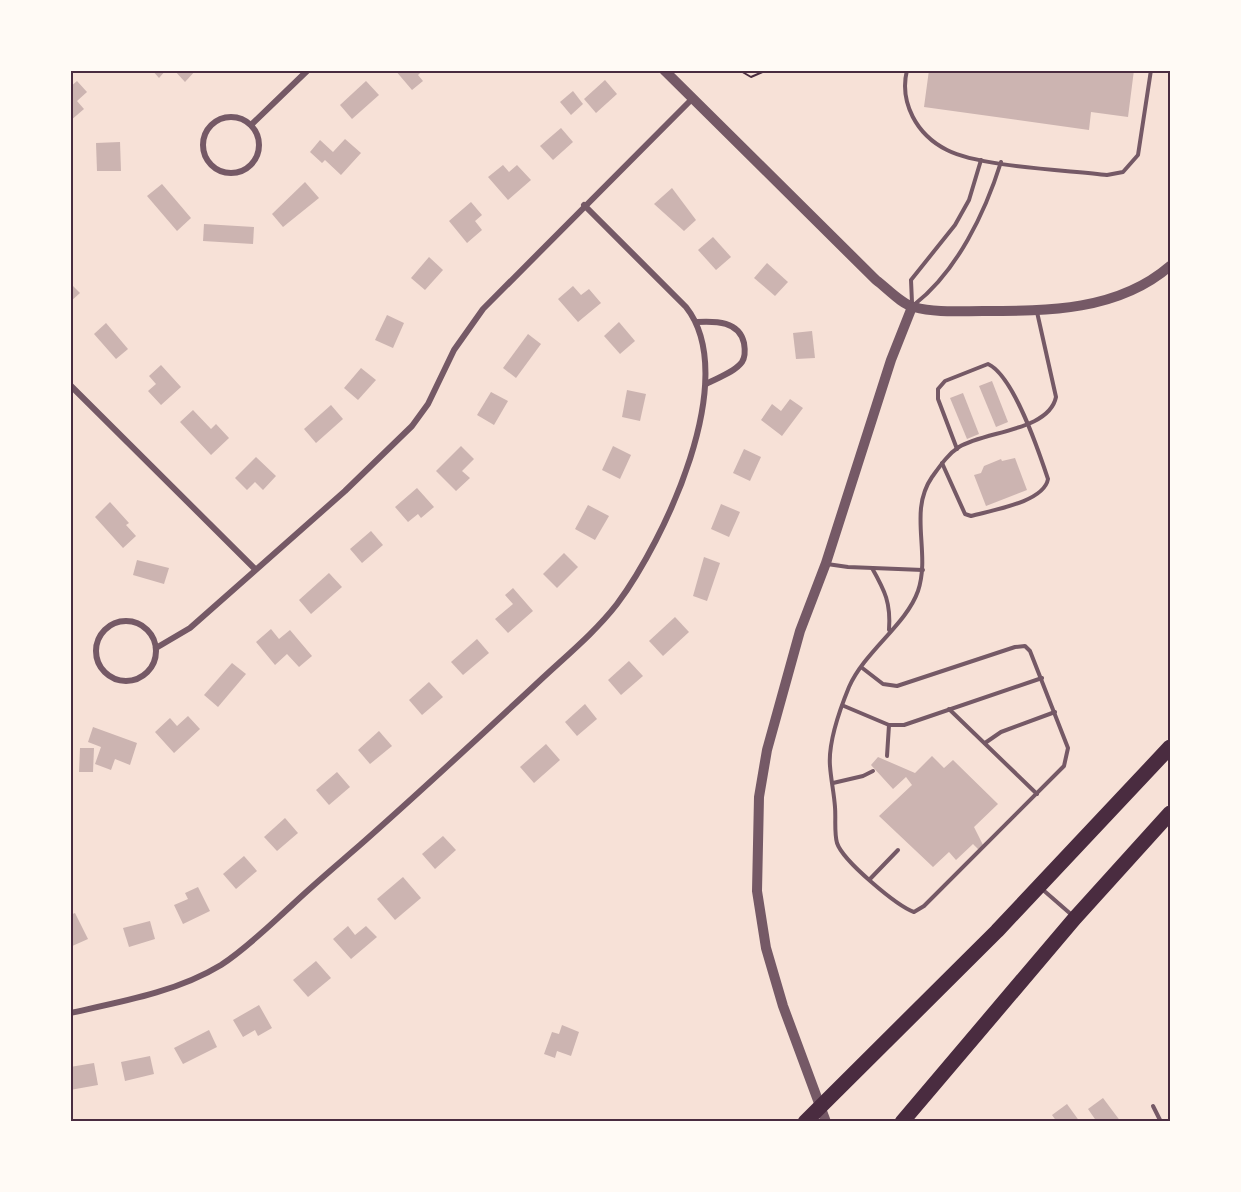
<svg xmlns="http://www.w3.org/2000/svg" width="1241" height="1192" viewBox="0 0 1241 1192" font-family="Poppins,sans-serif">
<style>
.building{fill:#ccb4b1}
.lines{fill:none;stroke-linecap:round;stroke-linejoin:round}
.path{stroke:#4a2c40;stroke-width:2}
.service{stroke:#755966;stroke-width:4}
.minor{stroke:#755966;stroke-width:6}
.tertiary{stroke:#755966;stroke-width:10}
.motorway{stroke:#4a2c40;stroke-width:15}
.neatline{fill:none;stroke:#4a2c40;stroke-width:2}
</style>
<rect width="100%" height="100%" fill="#f7e1d7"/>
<g class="building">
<path d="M152,70h14l-7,8z"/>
<path d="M174,70h22l-11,12z"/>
<path d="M395,70h28l-5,5 5,6 -11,9z"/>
<path d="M929,70h205l-6,47 -37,-5 -2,18 -165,-23z"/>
<path d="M605,80l12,14 -21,19 -12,-14z"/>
<path d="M77,81l10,11 -10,9 7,8 -14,12v-34z"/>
<path d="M366,81l13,14 -27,24 -12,-14z"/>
<path d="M573,91l10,13 -12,11 -11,-13z"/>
<path d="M561,128l12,14 -20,18 -13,-14z"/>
<path d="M345,139l16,14 -20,22 -16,-15 -3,3 -12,-11 10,-12 13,12z"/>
<path d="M120,142l1,29h-24l-1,-28z"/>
<path d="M503,165l6,7 8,-7 14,15 -23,20 -20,-23z"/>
<path d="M305,182l14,16 -36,29 -11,-13z"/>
<path d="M162,184l29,34 -14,13 -30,-35z"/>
<path d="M672,188l24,32 -12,11 -30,-27z"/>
<path d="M471,202l11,13 -7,6 7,9 -15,13 -18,-22z"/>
<path d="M204,224l50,3 -1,17 -50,-3z"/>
<path d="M713,237l18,20 -15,13 -18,-20z"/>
<path d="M429,257l14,13 -18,20 -14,-12z"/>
<path d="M767,263l21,19 -13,14 -21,-18z"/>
<path d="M70,283l10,10 -10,9z"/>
<path d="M573,286l8,9 8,-6 12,14 -23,19 -20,-23z"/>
<path d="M387,315l17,8 -11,25 -18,-8z"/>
<path d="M619,322l16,19 -15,13 -16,-18z"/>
<path d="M106,323l22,26 -12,10 -22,-25z"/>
<path d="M812,331l3,27 -19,1 -3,-26z"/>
<path d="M528,334l13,10 -25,34 -13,-10z"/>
<path d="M161,365l20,22 -20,18 -13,-14 8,-7 -7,-8z"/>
<path d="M361,368l15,12 -18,20 -14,-12z"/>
<path d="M992,381l16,41 -12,5 -17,-41z"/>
<path d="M627,390l19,4 -6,27 -18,-4z"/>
<path d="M491,392l17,9 -14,24 -17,-10z"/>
<path d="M963,393l16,41 -12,5 -17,-41z"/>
<path d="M790,399l13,9 -21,28 -21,-16 11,-16 9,7z"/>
<path d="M331,405l12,14 -27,24 -12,-14z"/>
<path d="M193,410l18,19 5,-5 13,14 -18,17 -31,-33z"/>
<path d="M461,446l13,13 -12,12 8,7 -14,13 -20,-20z"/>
<path d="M613,446l18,9 -11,24 -18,-9z"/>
<path d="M744,449l17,8 -11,24 -17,-8z"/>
<path d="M256,457l20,19 -13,14 -8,-8 -8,8 -12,-12z"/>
<path d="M1015,458l12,32 -41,16 -12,-31 7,-2 3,-7 17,-7 1,2z"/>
<path d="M417,488l17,19 -13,11 -3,-4 -10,8 -13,-15z"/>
<path d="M110,502l19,21 -3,2 10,11 -13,12 -28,-31z"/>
<path d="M721,504l19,8 -11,25 -18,-8z"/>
<path d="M588,505l21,11 -14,24 -20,-11z"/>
<path d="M371,531l12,14 -21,18 -12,-14z"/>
<path d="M564,553l14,14 -21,21 -14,-14z"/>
<path d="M704,557l16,6 -13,38 -14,-5z"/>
<path d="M137,560l32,8 -5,16 -31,-9z"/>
<path d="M329,573l13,14 -31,27 -12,-14z"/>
<path d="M513,588l20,23 -25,22 -13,-14 18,-15 -8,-9z"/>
<path d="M675,617l14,15 -26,24 -14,-15z"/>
<path d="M271,629l8,10 11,-9 22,26 -13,11 -12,-13 -12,11 -19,-23z"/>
<path d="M477,639l12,14 -26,22 -12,-13z"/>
<path d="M629,661l14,15 -22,19 -13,-15z"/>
<path d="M232,663l14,11 -28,33 -14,-12z"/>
<path d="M429,682l14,15 -21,18 -13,-15z"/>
<path d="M585,704l12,15 -20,17 -12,-14z"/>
<path d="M188,716l12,13 -26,24 -19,-21 15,-14 7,8z"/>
<path d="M93,727l44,16 -7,22 -15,-6 -4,11 -16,-6 6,-17 -13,-5z"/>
<path d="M379,731l13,15 -22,18 -12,-14z"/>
<path d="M546,744l14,16 -26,23 -14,-16z"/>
<path d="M80,748h14l-1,24h-14z"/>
<path d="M932,756l12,12 9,-8 45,44 -24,23 9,18 -4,5 -6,-6 -17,16 -7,-8 -16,15 -54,-51 33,-31 -6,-8 -13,12 -22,-24 7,-8 37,16z"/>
<path d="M337,772l13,15 -21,18 -13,-15z"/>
<path d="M285,818l13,15 -21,18 -13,-14z"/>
<path d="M443,836l13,14 -21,19 -13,-15z"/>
<path d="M244,856l13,15 -21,18 -13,-15z"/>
<path d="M403,877l18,21 -26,22 -18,-21z"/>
<path d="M198,887l12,24 -27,13 -9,-19 14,-6 -3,-6z"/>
<path d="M75,913l13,26 -18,8v-32z"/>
<path d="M150,921l5,18 -26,8 -6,-19z"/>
<path d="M348,926l7,9 11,-9 11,11 -26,22 -18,-20z"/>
<path d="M316,961l15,17 -23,19 -15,-17z"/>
<path d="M259,1005l13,23 -14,8 -3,-6 -12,7 -10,-17z"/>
<path d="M562,1025l17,7 -8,24 -14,-5 -2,7 -11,-4 8,-22 7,2z"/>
<path d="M209,1030l8,17 -34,17 -9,-16z"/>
<path d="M150,1056l4,18 -29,7 -4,-19z"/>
<path d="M94,1063l4,22 -28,5v-23z"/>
<path d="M1103,1098l18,24h-24l-9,-13z"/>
<path d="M1067,1104l13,18h-23l-5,-7z"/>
</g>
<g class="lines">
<path class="path" d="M739,70l12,7 16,-7"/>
<g class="service">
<path d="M907,70c-8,33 10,65 40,80 33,17 120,20 160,25l16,-3 15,-17 13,-85"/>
<path d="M912,303l-1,-23 44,-55 14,-25 12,-40"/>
<path d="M915,304c42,-33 70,-91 86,-142"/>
<path d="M942,463l23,51 6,2c22,-6 73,-14 77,-37 -9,-27 -34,-103 -60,-115l-43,17 -7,8v10l19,50"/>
<path d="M827,564l21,3 75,3"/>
<path d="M872,568c13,23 19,35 17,62"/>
<path d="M861,667l22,17 14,2 118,-39 10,-1 5,5 38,97 -4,18 -140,140 -10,6c-17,-6 -71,-51 -77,-69 -3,-11 -1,-25 -2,-36 -1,-14 -4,-27 -5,-41 -2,-24 10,-57 19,-79 16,-36 57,-62 69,-96 13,-39 -10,-79 14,-114 8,-11 16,-23 27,-30 26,-16 90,-16 97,-50l-19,-85"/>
<path d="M844,706l45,19h15l138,-47"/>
<path d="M949,709l88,85"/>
<path d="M985,743l16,-11 54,-20"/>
<path d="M887,756l2,-31"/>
<path d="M833,783l30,-7 10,-5"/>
<path d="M870,879l28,-29"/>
<path d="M1042,889l31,27"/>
<path d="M1153,1106l8,16"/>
</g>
<g class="minor">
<circle cx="231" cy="145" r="28"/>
<path d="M251,125l57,-55"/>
<path d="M697,322c19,-1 42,-1 47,21 1,6 2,13 -2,19 -7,10 -25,16 -36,22"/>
<path d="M70,385l185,184"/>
<circle cx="126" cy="651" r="30"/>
<path d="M156,648l34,-20 155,-137 67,-65 16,-22 26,-54 29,-41 209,-210"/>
<path d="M70,1013c50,-11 107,-21 151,-48 26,-17 48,-39 70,-59 22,-21 46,-41 69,-61 59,-52 116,-105 173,-158 28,-27 60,-52 84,-83 47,-63 125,-226 69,-297l-102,-102"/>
</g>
<g class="tertiary">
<path d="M664,70l212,210c11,8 25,24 38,27 21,6 46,4 69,4 65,0 135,0 187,-45"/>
<path d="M826,1122l-43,-116 -17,-58 -9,-57 2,-94 8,-47 33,-119 26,-68 65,-203 21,-53"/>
</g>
<g class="motorway">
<path d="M805,1122l192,-191 173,-184"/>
<path d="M902,1122l173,-204 95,-105"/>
</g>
</g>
<rect width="1241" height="1192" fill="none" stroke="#fffaf5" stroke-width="144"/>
<rect x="72" y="72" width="1097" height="1048" class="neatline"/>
</svg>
